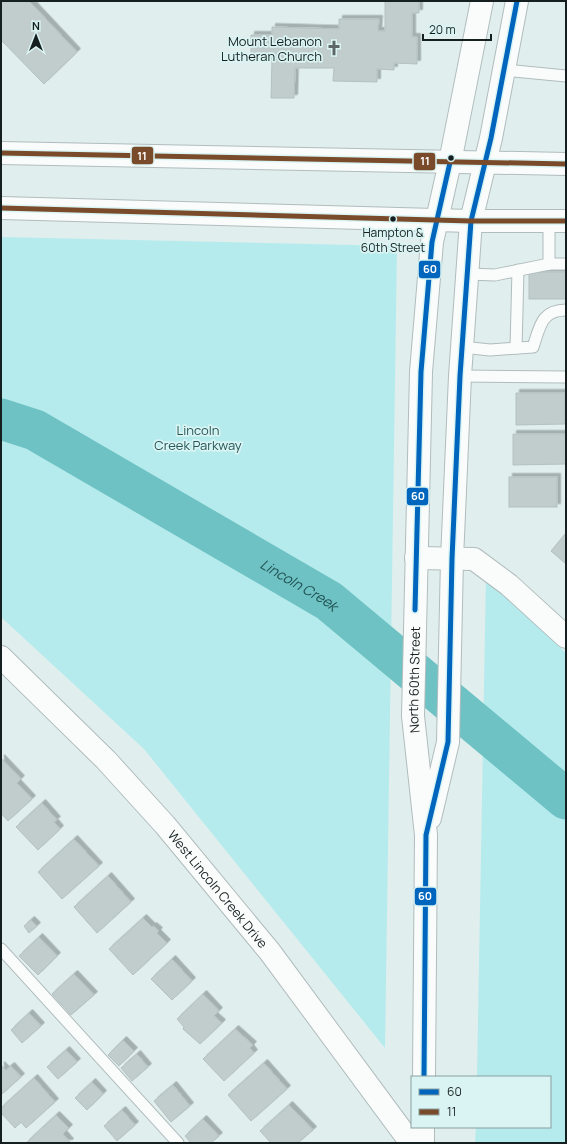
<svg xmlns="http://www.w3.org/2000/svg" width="567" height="1144" viewBox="0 0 567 1144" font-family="Manrope,sans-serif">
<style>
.green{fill:#b5ebec}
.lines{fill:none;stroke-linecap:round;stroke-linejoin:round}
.river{stroke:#6ec2c4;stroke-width:41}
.building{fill:#c1cccc;stroke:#b5c0c0;filter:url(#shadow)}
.lane-casing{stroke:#b1bcbc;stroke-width:13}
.street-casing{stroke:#b1bcbc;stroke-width:24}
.secondary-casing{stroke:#b1bcbc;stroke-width:24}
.lane{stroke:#fafcfc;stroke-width:11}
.street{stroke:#fafcfc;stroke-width:22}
.secondary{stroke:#fafcfc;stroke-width:22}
.bus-1-casing{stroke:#daf4f4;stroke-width:8}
.bus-2-casing{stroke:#daf4f4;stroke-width:8}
.bus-1{stroke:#0065bd;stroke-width:5}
.bus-2{stroke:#7a4b2a;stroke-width:5}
.bus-dot{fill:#161f1f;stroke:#daf4f4;stroke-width:1.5}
.labels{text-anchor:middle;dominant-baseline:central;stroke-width:3.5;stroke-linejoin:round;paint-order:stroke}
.bus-label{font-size:12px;fill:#161f1f;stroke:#daf4f4}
.poi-label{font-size:13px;fill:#161f1f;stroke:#daf4f4;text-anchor:end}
.park-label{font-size:13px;fill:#265657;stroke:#daf4f4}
.street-label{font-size:13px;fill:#161f1f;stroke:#daf4f4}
.water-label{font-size:14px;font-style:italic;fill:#215152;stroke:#daf4f4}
.line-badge{stroke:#daf4f4;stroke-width:1.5}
.badge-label{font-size:11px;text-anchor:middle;font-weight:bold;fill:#fff}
</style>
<defs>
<filter id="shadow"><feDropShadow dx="3.5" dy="-3.5" stdDeviation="0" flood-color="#0004"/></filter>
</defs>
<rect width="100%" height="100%" fill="#e0eeee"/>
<g class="green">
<path d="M1,237l396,9 -12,802 -241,-299 -143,-132z"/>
<path d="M486,575l80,78v490h-91l1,-16h74v-50h-73z"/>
</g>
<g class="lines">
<path class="river" id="s1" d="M1,419l34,11 294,171 237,198"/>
</g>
<g class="building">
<path d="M1,1h30l-1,1 47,50 -33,32 -43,-44z"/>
<path d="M385,1h34v12h-7v24h5v27l-23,-1v7l-17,-1v13l-44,-1 1,-13h-39l-1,30h-23l1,-39h-21v-24h21v-8l67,2v-10h40l-1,12h7z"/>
<rect x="529" y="272" width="37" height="27"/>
<path d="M516,393h49v31l-49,1z"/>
<path d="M513,434h53v30l-53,1z"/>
<rect x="509" y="477" width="48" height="30"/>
<path d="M566,533v31l-15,-13z"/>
<path d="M1,758l20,21 -4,4 15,16 -24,22 -7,-8z"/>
<path d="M42,803l15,17 -3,2 6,7 -22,21 -22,-23z"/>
<path d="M74,839l25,27 -37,33 -24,-27z"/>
<path d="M108,876l23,26 -34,31 -23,-26z"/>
<path d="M143,918l9,9 1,-1 6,5 -2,2 10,10 -34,32 -24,-26z"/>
<path d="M31,920l6,6 -8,7 -5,-7z"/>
<path d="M39,937l18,19 -19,19 -19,-19z"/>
<path d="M172,959l20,22 -20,19 -21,-21z"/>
<path d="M74,974l20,21 -23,20 -19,-21z"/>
<path d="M203,994l16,17 -5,5 8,7 -22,21 -17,-15 1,-2 -7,-8z"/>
<path d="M29,1013l12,13 -19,17 -11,-13z"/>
<path d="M235,1029l18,16 -3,3 4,5 -30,28 -21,-22z"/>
<path d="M123,1040l11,11 -15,15 -11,-11z"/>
<path d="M66,1050l11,12 -19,17 -11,-12z"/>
<path d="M137,1054l11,13 -16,14 -11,-13z"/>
<path d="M264,1063l23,26 -36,32 -23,-26z"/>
<path d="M1,1065l5,5 5,-4 10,11 -20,18z"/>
<path d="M34,1078l21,24 -29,26 -5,-6 -6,6 -14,-15v-5z"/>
<path d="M92,1082l11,12 -16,16 -12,-12z"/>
<path d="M173,1085l17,21 -19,16 -17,-21z"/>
<path d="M289,1105l24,25 -15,13h-27l-11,-12z"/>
<path d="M122,1110l13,15 -18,16 -13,-15z"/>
<path d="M56,1115l13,13 -6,6 7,8 -1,1h-43z"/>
<path d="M203,1119l16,17 -8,7h-20l-6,-7z"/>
</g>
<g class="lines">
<defs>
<g id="lane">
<path d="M504,70l62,6"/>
<path d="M549,221v43h17"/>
<path d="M468,274l27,1 54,-11"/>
<path d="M462,347l28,3 43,-3c7,-20 8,-37 33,-37"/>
<path d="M516,348l2,-78"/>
<path d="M460,376l106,1"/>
<path d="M1,949l177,194"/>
</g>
<g id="street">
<path d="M416,558l58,1 35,26 57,52"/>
<path id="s2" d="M1,657l105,103 59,65 105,127 141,191"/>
</g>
<g id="secondary">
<path d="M1,153l565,11"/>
<path d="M1,208l470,13h95"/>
<path d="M430,818l18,-76 4,-183 8,-183 11,-155 20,-83 26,-137"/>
<path id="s3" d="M424,1077l2,-242 -13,-119 8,-344 11,-130 18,-80 32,-161"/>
<path d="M423,1143v-16"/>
</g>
</defs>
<use href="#lane" class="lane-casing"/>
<use href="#street" class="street-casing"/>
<use href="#secondary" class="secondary-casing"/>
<use href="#lane" class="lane"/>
<use href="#street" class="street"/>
<use href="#secondary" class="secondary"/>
<defs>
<g id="bus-1">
<path d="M415,610l6,-238 11,-130 19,-84"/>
<path d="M424,1077l2,-242 22,-93 4,-183 8,-183 11,-155 20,-83 26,-137"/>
</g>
<g id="bus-2">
<path d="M1,153l565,11"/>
<path d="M1,208l470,13h95"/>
</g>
</defs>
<use href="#bus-1" class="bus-1-casing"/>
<use href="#bus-2" class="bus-2-casing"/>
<use href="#bus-1" class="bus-1"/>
<use href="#bus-2" class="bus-2"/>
</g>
<defs>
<symbol id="church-bare" viewBox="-9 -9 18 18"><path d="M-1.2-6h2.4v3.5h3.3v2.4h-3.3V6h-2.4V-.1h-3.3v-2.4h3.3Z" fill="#5d6767" stroke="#daf4f4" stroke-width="2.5" paint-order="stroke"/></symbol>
</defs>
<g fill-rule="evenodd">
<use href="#church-bare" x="323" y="37" width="22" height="22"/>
</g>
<g class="bus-dot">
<circle cx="451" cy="158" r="3.5"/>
<circle cx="393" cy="219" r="3.5"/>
</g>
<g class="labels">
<g class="bus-label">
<text x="393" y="232">Hampton &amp;<tspan x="393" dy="15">60th Street</tspan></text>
</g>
<g class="poi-label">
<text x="322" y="41">Mount Lebanon<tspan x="322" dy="15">Lutheran Church</tspan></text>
</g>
<g class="park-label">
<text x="198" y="430">Lincoln<tspan x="198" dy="15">Creek Parkway</tspan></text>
</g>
<g class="street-label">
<text stroke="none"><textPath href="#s3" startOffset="398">North 60th Street</textPath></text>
<text stroke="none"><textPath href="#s2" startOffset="318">West Lincoln Creek Drive</textPath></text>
</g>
<g class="water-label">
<text stroke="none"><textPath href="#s1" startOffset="342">Lincoln Creek</textPath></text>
</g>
</g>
<g class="line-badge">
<rect x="131" y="146" width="23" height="19" rx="4" fill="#7a4b2a"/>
<rect x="413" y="152" width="23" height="19" rx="4" fill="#7a4b2a"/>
<rect x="418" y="260" width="23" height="19" rx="4" fill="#0065bd"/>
<rect x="406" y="487" width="23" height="19" rx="4" fill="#0065bd"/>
<rect x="414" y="887" width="23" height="19" rx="4" fill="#0065bd"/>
</g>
<g class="badge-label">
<text x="142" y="160">11</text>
<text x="425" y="165">11</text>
<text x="430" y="273">60</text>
<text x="418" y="500">60</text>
<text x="425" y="900">60</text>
</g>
<rect width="567" height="1144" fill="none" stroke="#161f1f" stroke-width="4"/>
<rect x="411" y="1076" width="140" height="52" fill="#daf4f4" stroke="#8c9f9f"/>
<rect x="419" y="1089" width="20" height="6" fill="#0065bd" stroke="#8c9f9f"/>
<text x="447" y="1096" font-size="12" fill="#161f1f">60</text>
<rect x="419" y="1109" width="20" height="6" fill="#7a4b2a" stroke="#8c9f9f"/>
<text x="447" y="1116" font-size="12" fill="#161f1f">11</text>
<g transform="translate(36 36)" stroke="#daf4f4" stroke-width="3" paint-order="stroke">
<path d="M0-3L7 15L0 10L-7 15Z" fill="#161f1f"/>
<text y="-6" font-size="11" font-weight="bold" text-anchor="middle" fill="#161f1f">N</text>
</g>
<path d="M423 34v6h68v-6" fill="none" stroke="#161f1f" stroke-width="2"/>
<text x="429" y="34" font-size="12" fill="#161f1f" stroke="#daf4f4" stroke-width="3" paint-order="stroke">20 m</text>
</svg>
